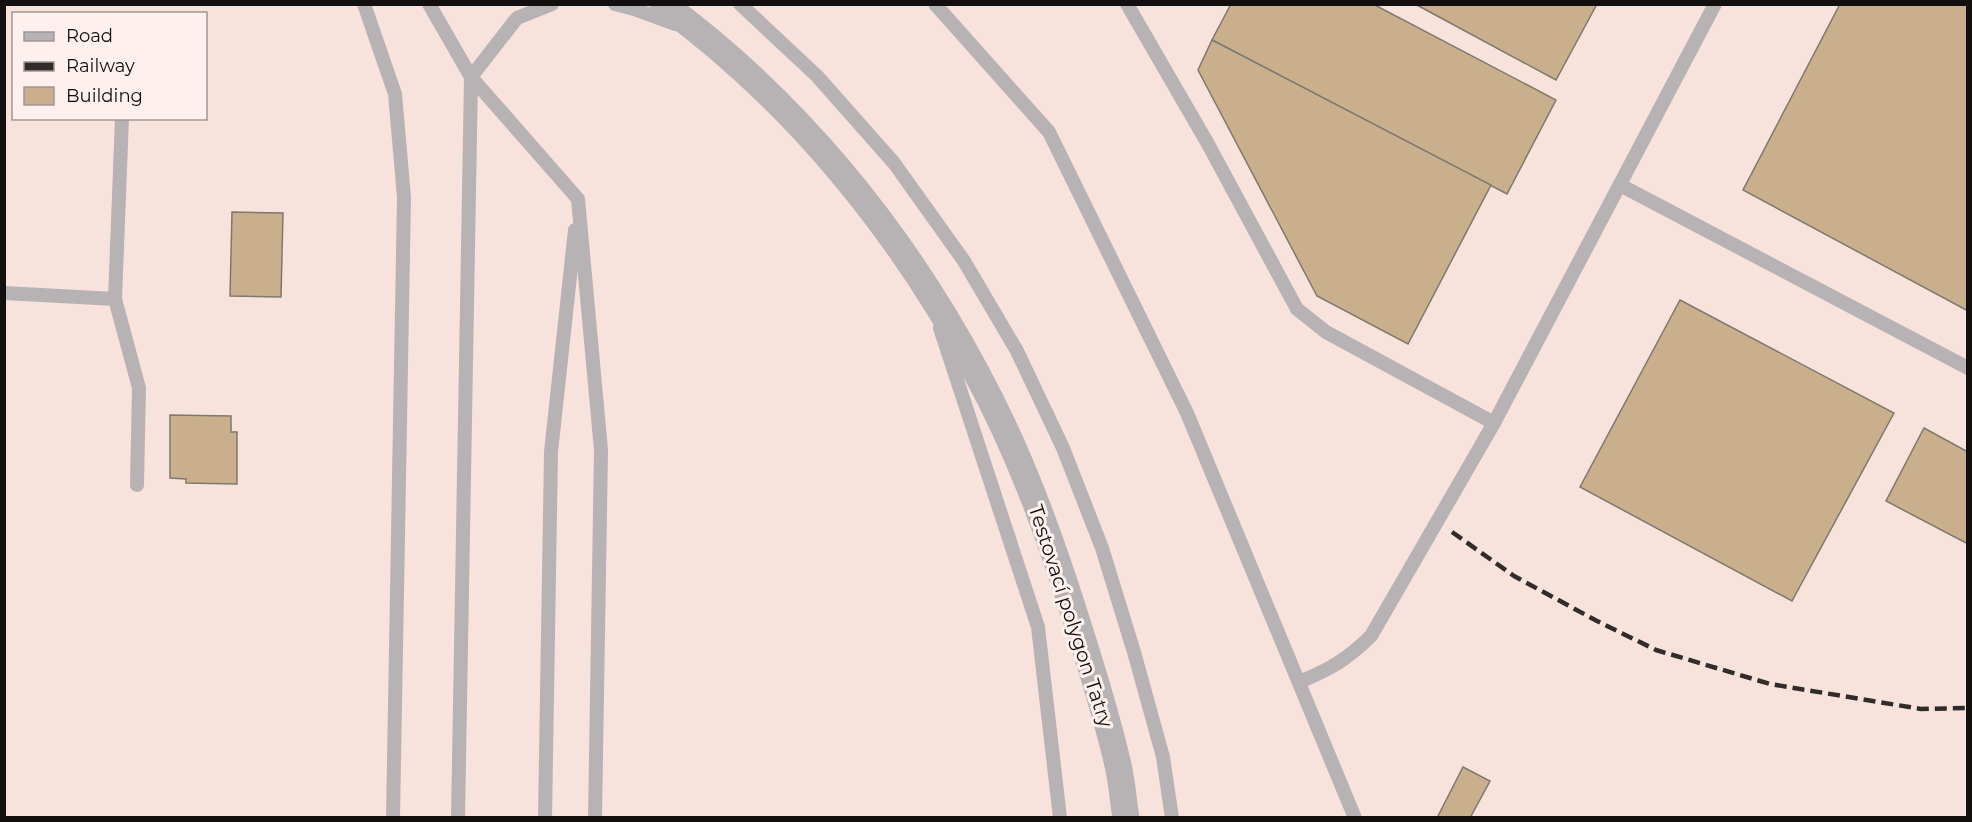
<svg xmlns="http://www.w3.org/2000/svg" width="1972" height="822" viewBox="0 0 1972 822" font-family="Montserrat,sans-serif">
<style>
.built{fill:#f8e3dc;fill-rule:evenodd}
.building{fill:#c9af8c;stroke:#7e786f;stroke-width:1.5}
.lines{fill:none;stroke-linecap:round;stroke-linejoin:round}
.service{stroke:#b7b2b4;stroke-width:14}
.minor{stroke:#b7b2b4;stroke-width:27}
.rail{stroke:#312c2a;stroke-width:4.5;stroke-dasharray:12 6;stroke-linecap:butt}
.labels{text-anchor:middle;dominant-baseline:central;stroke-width:6;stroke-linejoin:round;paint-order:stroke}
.street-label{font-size:20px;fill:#130f0e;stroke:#fef1ed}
</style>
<rect width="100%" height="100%" fill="#fef1ed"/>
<path class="built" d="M5,5h1962v812l-1962,1zM14,14h192v104h-192z"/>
<g class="building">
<path d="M1231,4h142l183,96 -49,94 -295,-154z"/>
<path d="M1415,4h182l-41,76z"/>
<path d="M1840,4h128v307l-225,-121z"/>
<path d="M1212,40l279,145 -83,159 -91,-48 -119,-226z"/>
<path d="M232,212l51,1 -2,84 -51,-1z"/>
<path d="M1680,300l214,113 -102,188 -212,-114z"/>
<path d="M170,415l61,1v16h6v52l-51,-1v-4l-16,-1z"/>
<path d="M1924,428l44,24v92l-82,-43z"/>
<path d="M1463,767l27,14 -20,37h-33z"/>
</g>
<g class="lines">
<g class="service">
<path d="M364,4l31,90 9,103 -11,621"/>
<path d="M429,4l42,73 107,122 23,251 -6,368"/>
<path d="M615,4l19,5 41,15"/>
<path d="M740,4l77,72 77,87 70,98 53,90 46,97 39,100 32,104 29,105 9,61"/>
<path d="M935,4l114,128 138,281 168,405"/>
<path d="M1127,4l81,140 89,165 29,23 168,91"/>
<path d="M1620,185l348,183"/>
<path d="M4,293l111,6 24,89 -2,97"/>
<path d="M115,299l7,-181"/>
<path d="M940,328l98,299 22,191"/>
<path d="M1299,682c32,-13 47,-22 72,-46l123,-213 221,-419"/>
<path d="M458,818l13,-741 46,-59 35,-14"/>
<path d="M545,818l6,-366 24,-222"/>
</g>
<path class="minor" d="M663,4c131,96 237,226 313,368 43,79 74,164 101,250 15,47 30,95 41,143 4,17 5,35 8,53"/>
<path class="rail" d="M1452,532l62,44 83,45 59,29 114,34 151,25 47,-1"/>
</g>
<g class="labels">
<g class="street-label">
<text transform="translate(1071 616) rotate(72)">Testovací polygon Tatry</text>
</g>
</g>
<rect width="1972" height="822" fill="none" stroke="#130f0e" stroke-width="12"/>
<rect x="12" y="12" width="195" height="108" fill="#fef1ed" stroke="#a09794" stroke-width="1.5"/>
<rect x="24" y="32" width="30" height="9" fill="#b7b2b4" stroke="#a09794" stroke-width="1.5"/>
<text x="66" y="42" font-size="18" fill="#130f0e">Road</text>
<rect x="24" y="62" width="30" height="9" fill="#312c2a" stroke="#a09794" stroke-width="1.5"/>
<text x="66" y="72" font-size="18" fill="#130f0e">Railway</text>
<rect x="24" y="87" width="30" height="18" fill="#c9af8c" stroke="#a09794" stroke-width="1.5"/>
<text x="66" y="102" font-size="18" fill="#130f0e">Building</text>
</svg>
